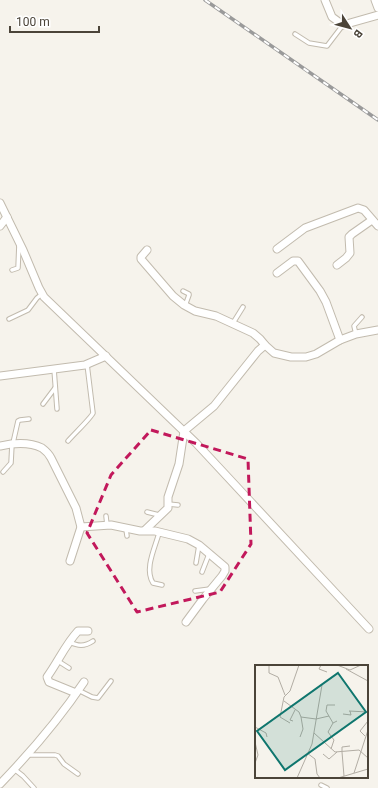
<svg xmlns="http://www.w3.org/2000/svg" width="378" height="788" viewBox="0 0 378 788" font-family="Roboto,sans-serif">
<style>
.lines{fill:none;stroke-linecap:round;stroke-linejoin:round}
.lane-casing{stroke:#c2bbae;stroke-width:5.5}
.street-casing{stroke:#c2bbae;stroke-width:9}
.lane{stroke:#fff;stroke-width:3.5}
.street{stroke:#fff;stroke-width:7}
.rail-casing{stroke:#9a9a9a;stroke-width:3.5}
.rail{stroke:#fff;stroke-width:2;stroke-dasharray:6;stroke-linecap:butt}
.marked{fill:none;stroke:#c2185b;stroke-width:3;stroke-dasharray:8 5;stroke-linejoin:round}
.inset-road{fill:none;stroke:#b2ada4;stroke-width:1}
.view{fill:#0f766e;fill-opacity:0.15;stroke:#0f766e;stroke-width:2}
.inset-edge{fill:none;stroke:#4b4439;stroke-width:2}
</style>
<rect width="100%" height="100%" fill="#f6f3ec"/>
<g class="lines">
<defs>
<g id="lane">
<path d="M295,34l14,9 18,3 16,-21"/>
<path d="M12,270l6,-2 1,-24"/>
<path d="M183,291l6,3v1l-4,11"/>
<path d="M9,319l19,-9 9,-12 5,-4"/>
<path d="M233,323l10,-16"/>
<path d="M356,334l-2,-8 8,-9"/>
<path d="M54,369l3,40"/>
<path d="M43,404l12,-16"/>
<path d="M68,441c6,-7 23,-23 25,-28l-6,-49"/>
<path d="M13,443l5,-22 2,-1 9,-1"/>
<path d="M3,472l8,-9 1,-19"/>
<path d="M168,504l10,1"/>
<path d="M147,512l12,3"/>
<path d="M106,516l1,9"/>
<path d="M126,529l1,7"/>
<path d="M159,533c-4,15 -15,36 -6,50l9,2"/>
<path d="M196,563l3,-18"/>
<path d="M202,572l7,-18"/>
<path d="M195,591l15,-2"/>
<path d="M69,642c9,4 15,5 24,-1"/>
<path d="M58,661l11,7"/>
<path d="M78,690l14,7 6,1 13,-17"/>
<path d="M29,753l2,2h24l3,1 6,8 14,10"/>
<path d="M14,769l9,7 11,12"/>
<path d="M321,785l6,3"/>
</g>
<g id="street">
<path d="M325,0l7,17 11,8 35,-10"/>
<path d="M375,0l3,8"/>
<path d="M0,203l23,47 16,38 5,9 152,146 173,186"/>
<path d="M0,226l7,-9"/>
<path d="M277,249l28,-21 53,-20 6,2 14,16"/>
<path d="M147,250l-6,7v2l32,37 11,9 11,6 21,5 37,17 7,6 5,6"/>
<path d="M337,265l9,-7 4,-5 -1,-16 3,-3 20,-14"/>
<path d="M277,273l16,-12h5l22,30 6,11 14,38"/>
<path d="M0,376l85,-11 21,-9"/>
<path d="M0,446c13,-3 30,-4 42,2 4,3 7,6 9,10l25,50 5,19 -11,34"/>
<path d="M81,527l30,-2 29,6h15l33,8 11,6 26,22v4l-3,5 -19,23 -17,23"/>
<path d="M145,530l23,-22v-11l11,-33 5,-33 30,-25 44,-55 7,-6 9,8 17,4h15l10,-3 24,-14 16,-6 22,-4"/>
<path d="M76,693l-27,-11 -2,-5c11,-15 18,-32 31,-46h10"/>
<path d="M0,784c30,-31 60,-66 84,-102"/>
</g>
</defs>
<use href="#lane" class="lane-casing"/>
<use href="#street" class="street-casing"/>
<use href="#lane" class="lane"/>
<use href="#street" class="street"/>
<defs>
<path id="rail" d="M205,0l173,120"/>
</defs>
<use href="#rail" class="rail-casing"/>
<use href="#rail" class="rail"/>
</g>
<path class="marked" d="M151,430l97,29 3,85 -31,48 -83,20 -50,-79 24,-58z"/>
<g transform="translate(255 665)">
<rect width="113" height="113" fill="#f6f3ec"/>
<path class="inset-road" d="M14,0v8l9,4 7,18M66,0l-2,4 8,3M82,0l13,5 11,-5M91,4l22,12M29,36l15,11 2,5 15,2 13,-3M94,46l19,1M88,49l8,1 -1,-4M38,56l-3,-1 5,-10M35,58l-10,-6 4,-20 6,-6 9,-26M78,58l-7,-12 1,-6h8M0,62l11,6 1,4M59,68l21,19 24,-2 9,8M110,71l-5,-5 8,-10M45,72l3,-8 -2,-12M0,77l3,13 -3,8M76,84l3,-9 -6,-8 5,-9 4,-2M87,87l2,24M87,87v-5l8,-1M52,88l8,6 2,15 3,4M68,89l6,5 8,-7M99,108l14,-43M42,113l15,-34 10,-59M83,113l30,-9"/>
<path class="view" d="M83,8l28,39 -81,58 -28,-39z"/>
<rect width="113" height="113" class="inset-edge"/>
</g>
<g transform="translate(350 28) rotate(126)" stroke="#ffffff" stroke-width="3" paint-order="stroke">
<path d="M0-3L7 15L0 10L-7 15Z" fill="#4b4439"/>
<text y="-6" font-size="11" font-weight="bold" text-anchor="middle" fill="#4b4439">B</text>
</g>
<path d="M10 26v6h89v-6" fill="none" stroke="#4b4439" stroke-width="2"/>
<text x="16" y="26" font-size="12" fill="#4b4439" stroke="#ffffff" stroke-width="3" paint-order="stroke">100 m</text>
</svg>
